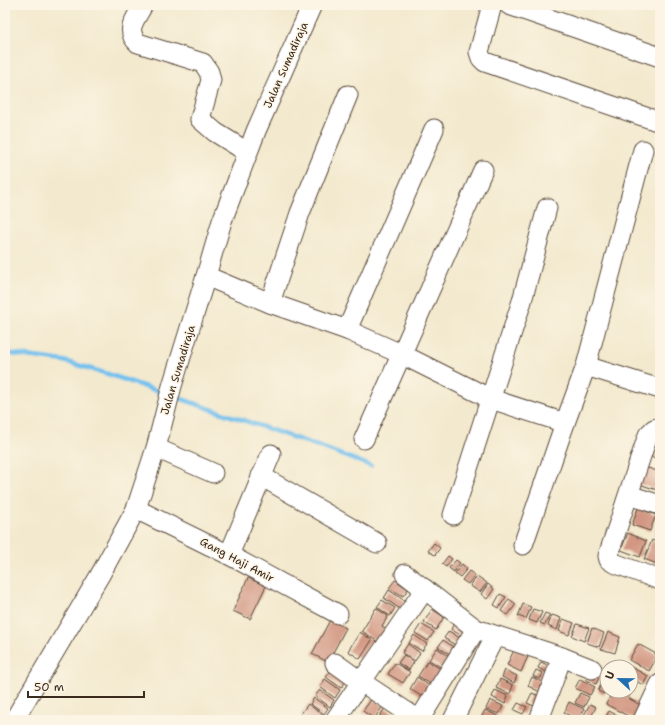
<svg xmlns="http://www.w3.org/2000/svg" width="665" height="725" viewBox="0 0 665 725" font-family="'Shantell Sans',sans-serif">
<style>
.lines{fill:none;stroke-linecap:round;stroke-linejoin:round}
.stream{stroke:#74c1ee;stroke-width:4.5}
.building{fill:#d29782}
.minor-casing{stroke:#574738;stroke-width:21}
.minor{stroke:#fff;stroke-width:19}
.labels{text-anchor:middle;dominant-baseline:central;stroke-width:3;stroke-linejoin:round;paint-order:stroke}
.street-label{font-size:11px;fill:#3b2a1e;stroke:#fcf5e5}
</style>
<rect width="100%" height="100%" fill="#fcf5e5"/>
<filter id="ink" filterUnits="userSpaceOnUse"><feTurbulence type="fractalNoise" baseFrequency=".025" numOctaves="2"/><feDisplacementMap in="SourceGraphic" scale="8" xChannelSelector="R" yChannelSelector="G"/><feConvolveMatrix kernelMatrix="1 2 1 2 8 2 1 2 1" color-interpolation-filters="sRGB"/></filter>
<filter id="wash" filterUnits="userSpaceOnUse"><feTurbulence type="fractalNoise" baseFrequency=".012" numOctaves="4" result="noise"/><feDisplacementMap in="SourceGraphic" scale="16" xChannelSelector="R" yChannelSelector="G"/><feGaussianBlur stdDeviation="0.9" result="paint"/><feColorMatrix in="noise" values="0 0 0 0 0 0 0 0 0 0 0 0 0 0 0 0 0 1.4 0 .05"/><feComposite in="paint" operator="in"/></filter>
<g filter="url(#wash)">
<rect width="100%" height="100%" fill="#f3e9ce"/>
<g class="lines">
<g class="stream">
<path d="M5,353l59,8 44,13 58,20"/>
<path d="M173,396l148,51 50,19"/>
</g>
</g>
<g id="blocks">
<g class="building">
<path d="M655,440l5,2v18l-11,-4z"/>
<path d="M645,467l15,5v19l-21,-7z"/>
<path d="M638,508l18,7 -6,16 -18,-6z"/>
<path d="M660,519v16l-5,-2z"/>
<path d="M628,533l18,8 -6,16 -19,-7z"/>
<path d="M652,540l8,4v21l-16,-6z"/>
<path d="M434,543l6,5 -5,7 -7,-4z"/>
<path d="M448,556l4,3 -6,8 -4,-3z"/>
<path d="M456,560l4,3 -6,9 -5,-4z"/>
<path d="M462,564l5,5 -7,8 -5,-4z"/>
<path d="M469,571l6,4 -7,9 -6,-4z"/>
<path d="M477,576l10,7 -7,9 -10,-6z"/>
<path d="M248,578l18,8 -16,33 -17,-8z"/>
<path d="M395,580l13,9 -5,7 -14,-8z"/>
<path d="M488,584l6,5 -7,10 -6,-5z"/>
<path d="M389,590l16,11 -5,8 -16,-11z"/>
<path d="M500,594l6,3 -7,11 -5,-3z"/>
<path d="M509,599l7,5 -8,11 -7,-4z"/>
<path d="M382,600l13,8 -5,8 -13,-9z"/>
<path d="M523,604l8,3 -5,12 -8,-3z"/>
<path d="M376,608l12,8 -6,10 7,5 -8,13 -19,-13z"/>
<path d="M432,609l12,8 -8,13 -12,-8z"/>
<path d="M533,609l9,3 -5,11 -8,-3z"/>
<path d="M545,613l5,2 -5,10 -5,-2z"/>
<path d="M552,615l9,3 -4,12 -9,-4z"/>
<path d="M563,619l11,4 -5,12 -10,-4z"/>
<path d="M330,620l16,8 -18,34 -16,-8z"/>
<path d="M455,622l13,8 -5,7 -12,-8z"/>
<path d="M421,624l13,8 -6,9 -13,-8z"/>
<path d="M577,624l12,4 -5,13 -12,-5z"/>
<path d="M592,628l12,5 -5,14 -12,-4z"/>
<path d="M449,631l12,8 -4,7 -13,-8z"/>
<path d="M360,632l12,8 -12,19 -12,-8z"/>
<path d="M608,632l12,5 -5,16 -14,-4z"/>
<path d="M414,635l13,9 -5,7 -13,-8z"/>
<path d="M443,640l12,8 -4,7 -13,-8z"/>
<path d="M408,644l12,9 -5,8 -13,-8z"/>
<path d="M638,644l20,11 -9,16 -20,-11z"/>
<path d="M437,648l13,9 -8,11 -13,-8z"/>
<path d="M515,648l14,6 -8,18 -14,-7z"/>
<path d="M404,655l10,7 -5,8 -11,-7z"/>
<path d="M428,661l14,9 -10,15 -14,-9z"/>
<path d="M541,662l8,4 -3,6 -8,-4z"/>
<path d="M395,663l15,9 -7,11 -15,-9z"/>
<path d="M334,667l15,10 -8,11 -15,-11z"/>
<path d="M631,667l17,9 -5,9 -12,-7z"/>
<path d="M505,670l12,6 -3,7 -12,-6z"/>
<path d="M536,670l7,3 -3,6 -7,-3z"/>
<path d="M590,673l9,5 -3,6 -10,-4z"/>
<path d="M417,677l14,10 -7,11 -14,-9z"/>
<path d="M532,677l12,6 -4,9 -12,-6z"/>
<path d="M604,678l3,1v8l-3,7 -6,-3z"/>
<path d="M325,679l15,11 -5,8 -15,-11z"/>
<path d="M500,679l13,6 -3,9 -14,-6z"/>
<path d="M580,679l15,8 -5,8 -15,-7z"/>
<path d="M320,690l14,10 -4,7 -15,-11z"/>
<path d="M495,690l13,6 -3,8 -13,-7z"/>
<path d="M613,691h18l-3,7 16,9 -9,13 -29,-16z"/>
<path d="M532,693l7,3 -5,10 -7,-3z"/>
<path d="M580,693l9,4 -5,10 -9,-4z"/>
<path d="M314,698l14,10 -4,6 -14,-10z"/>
<path d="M372,698l11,8 -9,13 -11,-8z"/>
<path d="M490,700l13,6 -4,8 -13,-5z"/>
<path d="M569,702l15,7 -5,11 -15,-7z"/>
<path d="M518,703l9,4 -4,7 -9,-4z"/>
<path d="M308,704l15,11 -3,5h-14l-6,-5z"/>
<path d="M590,704l6,3 -6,12 -6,-4z"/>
<path d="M385,708l14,8 -3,4h-19z"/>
<path d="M485,710l13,6 -2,4h-16z"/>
<path d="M609,711l18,9h-23z"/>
</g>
</g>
</g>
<g filter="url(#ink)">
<use href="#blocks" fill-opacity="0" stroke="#574738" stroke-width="1"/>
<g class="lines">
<defs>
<g id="minor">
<path d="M143,5c-7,14 -19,25 -5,38l65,20 6,9 2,8 -11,39 15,13 32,20"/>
<path d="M492,5l-13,47 2,6 4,4 175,60"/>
<path d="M509,5l151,52"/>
<path d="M206,276l64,27 77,27 54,24 90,45 74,24"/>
<path d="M270,303l30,-90 48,-118"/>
<path d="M347,330l87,-201"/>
<path d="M586,366l74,23"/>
<path d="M660,427l-6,2 -6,6 -40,121 1,4 5,3 46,17"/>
<path d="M364,439l119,-269"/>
<path d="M156,448l57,25"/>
<path d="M261,476l116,67"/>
<path d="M629,495l31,10"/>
<path d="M136,509l93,46 109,59"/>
<path d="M453,515l69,-214 25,-93"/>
<path d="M523,545l42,-122 21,-57 57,-216"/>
<path d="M229,555l42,-101"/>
<path d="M405,574l71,55 86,28 30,12"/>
<path d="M335,663l25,18 59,39"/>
<path d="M14,720l86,-145 36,-66 20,-61 16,-62 34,-110 16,-55 34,-90 56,-126"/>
<path d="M335,720l90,-131"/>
<path d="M419,720l57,-91"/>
<path d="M453,720l42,-84"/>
<path d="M539,720l23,-63"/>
<path d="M643,720l17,-36"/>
</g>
</defs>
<use href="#minor" class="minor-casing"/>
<use href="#minor" class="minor"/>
</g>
</g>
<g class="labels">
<g class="street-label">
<text transform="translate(286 65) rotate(-66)">Jalan Sumadiraja</text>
<text transform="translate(178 370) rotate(-73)">Jalan Sumadiraja</text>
<text transform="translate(237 560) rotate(28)">Gang Haji Amir</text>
</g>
</g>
<rect width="665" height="725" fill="none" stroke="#fcf5e5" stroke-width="20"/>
<g transform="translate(619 679) rotate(292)"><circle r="19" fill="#fcf5e5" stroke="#afa495"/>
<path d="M0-3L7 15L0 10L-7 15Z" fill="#1f6fb2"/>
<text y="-6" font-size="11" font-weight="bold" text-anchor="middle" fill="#3b2a1e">U</text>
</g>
<path d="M28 691v6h116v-6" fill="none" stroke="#3b2a1e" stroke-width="2"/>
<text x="34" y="691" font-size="12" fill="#3b2a1e" stroke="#fcf5e5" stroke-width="3" paint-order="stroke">50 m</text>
</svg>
